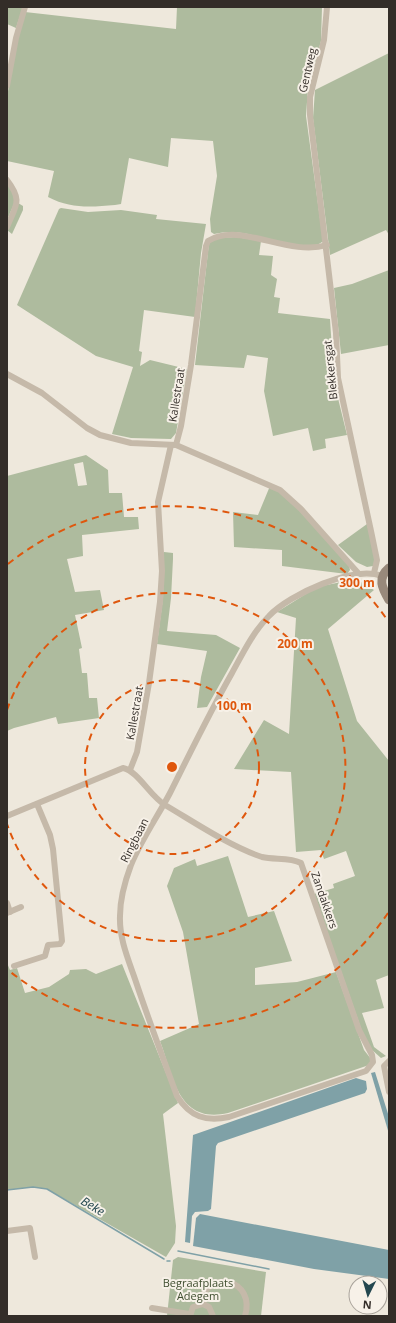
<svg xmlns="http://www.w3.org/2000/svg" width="396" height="1323" viewBox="0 0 396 1323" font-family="'Open Sans',sans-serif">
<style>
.green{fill:#aebb9e;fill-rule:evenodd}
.water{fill:#7fa1a7}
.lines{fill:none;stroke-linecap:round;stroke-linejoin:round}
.stream{stroke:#7fa1a7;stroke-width:1.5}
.street{stroke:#c5b9a9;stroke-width:6}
.secondary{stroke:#98897b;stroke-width:9}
.ring{fill:none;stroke:#df570d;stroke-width:2;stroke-dasharray:7 5}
.labels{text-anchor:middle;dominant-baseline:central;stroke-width:4;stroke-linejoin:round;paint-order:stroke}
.street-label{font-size:11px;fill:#332d28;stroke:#f7f1e8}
.park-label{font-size:11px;fill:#3f4e2f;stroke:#f7f1e8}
.water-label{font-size:12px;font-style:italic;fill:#23474f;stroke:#f7f1e8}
.centre{fill:#df570d;stroke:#f7f1e8;stroke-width:2}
.ring-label{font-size:12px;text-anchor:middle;font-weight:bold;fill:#df570d;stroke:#f7f1e8;stroke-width:4;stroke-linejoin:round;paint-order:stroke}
</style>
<rect width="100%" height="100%" fill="#eee8dc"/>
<g class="green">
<path d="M7,7h16l-7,21 -9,-4z"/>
<path d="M177,7h145l-1,34 -13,47 -2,28 17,125c-13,14 -64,-6 -81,-8 -10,-2 -19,-1 -28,1l-3,-2 -1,-13 7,-43 -4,-35 -42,-3 -3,29 -39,-9 -8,46 -6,1c-24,2 -44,4 -67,-8l6,-26 -47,-10v-64l10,-59 8,-26 151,17z"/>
<path d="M389,53v182l-3,-5 -56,25 -17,-137 2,-28z"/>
<path d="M7,183l8,9 -1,12 -7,16z"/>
<path d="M18,203l5,3v4l-11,24 -5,-4z"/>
<path d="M61,208l27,4 33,-2 36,5 -1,4 50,5 -5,29 -6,64 -51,-7 -5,41 3,1 -2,14 10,-6 37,9 -11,64 -5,6 -40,-1 -19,-4 21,-67 -37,-11 -79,-51 42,-96z"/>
<path d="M236,237l25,4 -2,14 14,1 -2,19 6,4 -3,18 6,1 -2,15 52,6 4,63 13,53 -22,4 1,9 -13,3 -5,-23 -35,8 -9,-45 4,-33 -21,-3 -3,13 -49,-3 14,-122 9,-5z"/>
<path d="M389,270v75l-48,9 -7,-66 18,-4z"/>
<path d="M86,455l22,15 1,23h13l2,24h14l1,12 -57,6 1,21 -16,3 8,33 25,-2 4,20 -29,5 7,33 -3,1 3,24h5l2,25h8l2,20 -41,6 -2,-7 -42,11 -7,3v-255zM83,462l4,23 -9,1 -4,-22z"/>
<path d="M270,486l18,12 61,67 1,5 -3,4 -65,-8v-16l-48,-3 -1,-35 25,3z"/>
<path d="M367,524l9,38 -3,4 -6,1 -11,-5 -18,-17z"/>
<path d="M164,552l9,1v6l-2,39 -4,33 49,4 24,13 -33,59 -10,1 4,-31 6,-26 -50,-7 6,-46z"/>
<path d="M356,579l18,11 -46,39 29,92 32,40v214l-13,5 8,28 -22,5 12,34 12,9 -5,2 -10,-9 -7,-12 -50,-143 20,-6 -1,-4 22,-8 -9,-25 -22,8 -3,-9 -25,2 -5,-80 -57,-3 30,-49 25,14 7,-116 -19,-6 40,-25z"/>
<path d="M228,856l20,61 26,-6 18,50 -37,7v17l42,-3 39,-10 28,78 7,9 -2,6 -141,48c-50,11 -54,-35 -68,-72l39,-17 -16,-92 -16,-46 7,-18 21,-9 2,7z"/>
<path d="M7,963l3,7 7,-2 8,25 24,-6 20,-13 1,-4 16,-1 10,5 26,-10 56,139 -15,11 13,112 -1,17 -9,14 -119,-68 -14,-2 -26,3z"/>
<path d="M178,1257l88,15 -5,44h-94l6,-56z"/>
</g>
<g class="water">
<path d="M375,1072l14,45v17l-18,-61z"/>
<path d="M356,1078l10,3 1,8 -2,4 -147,50 -2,3 -5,63 -3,2 -13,1 -3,4 -2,27 -5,-1 8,-107z"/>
<path d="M200,1214l189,36v29l-75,-10 -121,-23 3,-28z"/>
</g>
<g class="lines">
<g class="stream">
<path d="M7,1190l26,-3 14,2 117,70"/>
<path d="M178,1251l91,18"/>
<path d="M167,1261h3"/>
</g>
<g class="street">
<path d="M327,7l-3,33 -14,57v18l26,218 2,45 33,153 6,29 -3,13"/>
<path d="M7,86l9,-48 9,-31"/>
<path d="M7,180c16,21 9,25 0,47"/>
<path d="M7,374l35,19 45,35 13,7 31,8 45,2 104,45 21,19 58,65"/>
<path d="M176,445l5,-19 10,-61 15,-119 2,-5c32,-20 79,16 119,4"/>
<path d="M130,770l7,-18 12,-69 11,-81 2,-31 -4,-69 13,-57"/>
<path d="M7,816l116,-48c15,3 27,28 42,37 29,17 66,42 97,52 12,3 28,0 39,6l58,167 13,25 1,7 -7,9 -137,46c-23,5 -39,0 -52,-21 -14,-38 -28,-75 -41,-114 -7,-21 -17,-43 -16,-66 0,-18 5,-35 11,-51 10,-25 27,-49 39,-72 20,-40 40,-81 62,-120 11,-20 21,-41 37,-57 21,-22 85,-51 113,-40"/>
<path d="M7,903l3,9"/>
<path d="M7,913l14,-6"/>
<path d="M14,966l31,-10 3,-11 12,-1 2,-3 -9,-92 -3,-14 -13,-31"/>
<path d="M389,1061l-5,5 5,26"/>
<path d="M7,1231l23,-3 5,29"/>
<path d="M199,1304c10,-37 57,-24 46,12"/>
<path d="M152,1308l37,6"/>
<path d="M190,1316l3,-9 10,-3 6,3 4,9"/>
</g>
<path class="secondary" d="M389,568c-12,10 -7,20 0,32"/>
</g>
<g class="ring">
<circle cx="172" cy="767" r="87"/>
<path d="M7 710A174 174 0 1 1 7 824"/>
<path d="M388 913A261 261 0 0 1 8 970M8 564A261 261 0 0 1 388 621"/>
</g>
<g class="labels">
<g class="street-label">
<text transform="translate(307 70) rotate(-77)">Gentweg</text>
<text transform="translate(330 370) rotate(-96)">Blekkersgat</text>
<text transform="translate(176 395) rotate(-81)">Kallestraat</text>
<text transform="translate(134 713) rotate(-80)">Kallestraat</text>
<text transform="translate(134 840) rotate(-63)">Ringbaan</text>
<text transform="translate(325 900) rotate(71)">Zandakkers</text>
</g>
<g class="park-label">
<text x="198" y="1282">Begraafplaats<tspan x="198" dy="13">Adegem</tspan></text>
</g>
<g class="water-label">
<text transform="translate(93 1206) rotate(31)">Beke</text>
</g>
</g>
<circle cx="172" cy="767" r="6" class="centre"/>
<g class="ring-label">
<text x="357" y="587">300 m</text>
<text x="295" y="648">200 m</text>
<text x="234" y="710">100 m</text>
</g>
<rect width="396" height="1323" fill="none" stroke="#332d28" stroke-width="16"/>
<g transform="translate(368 1295) rotate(185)"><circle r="19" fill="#f7f1e8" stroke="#a9a39b"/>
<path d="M0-3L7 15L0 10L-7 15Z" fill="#23474f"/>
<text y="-6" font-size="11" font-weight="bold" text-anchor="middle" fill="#332d28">N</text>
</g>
</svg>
